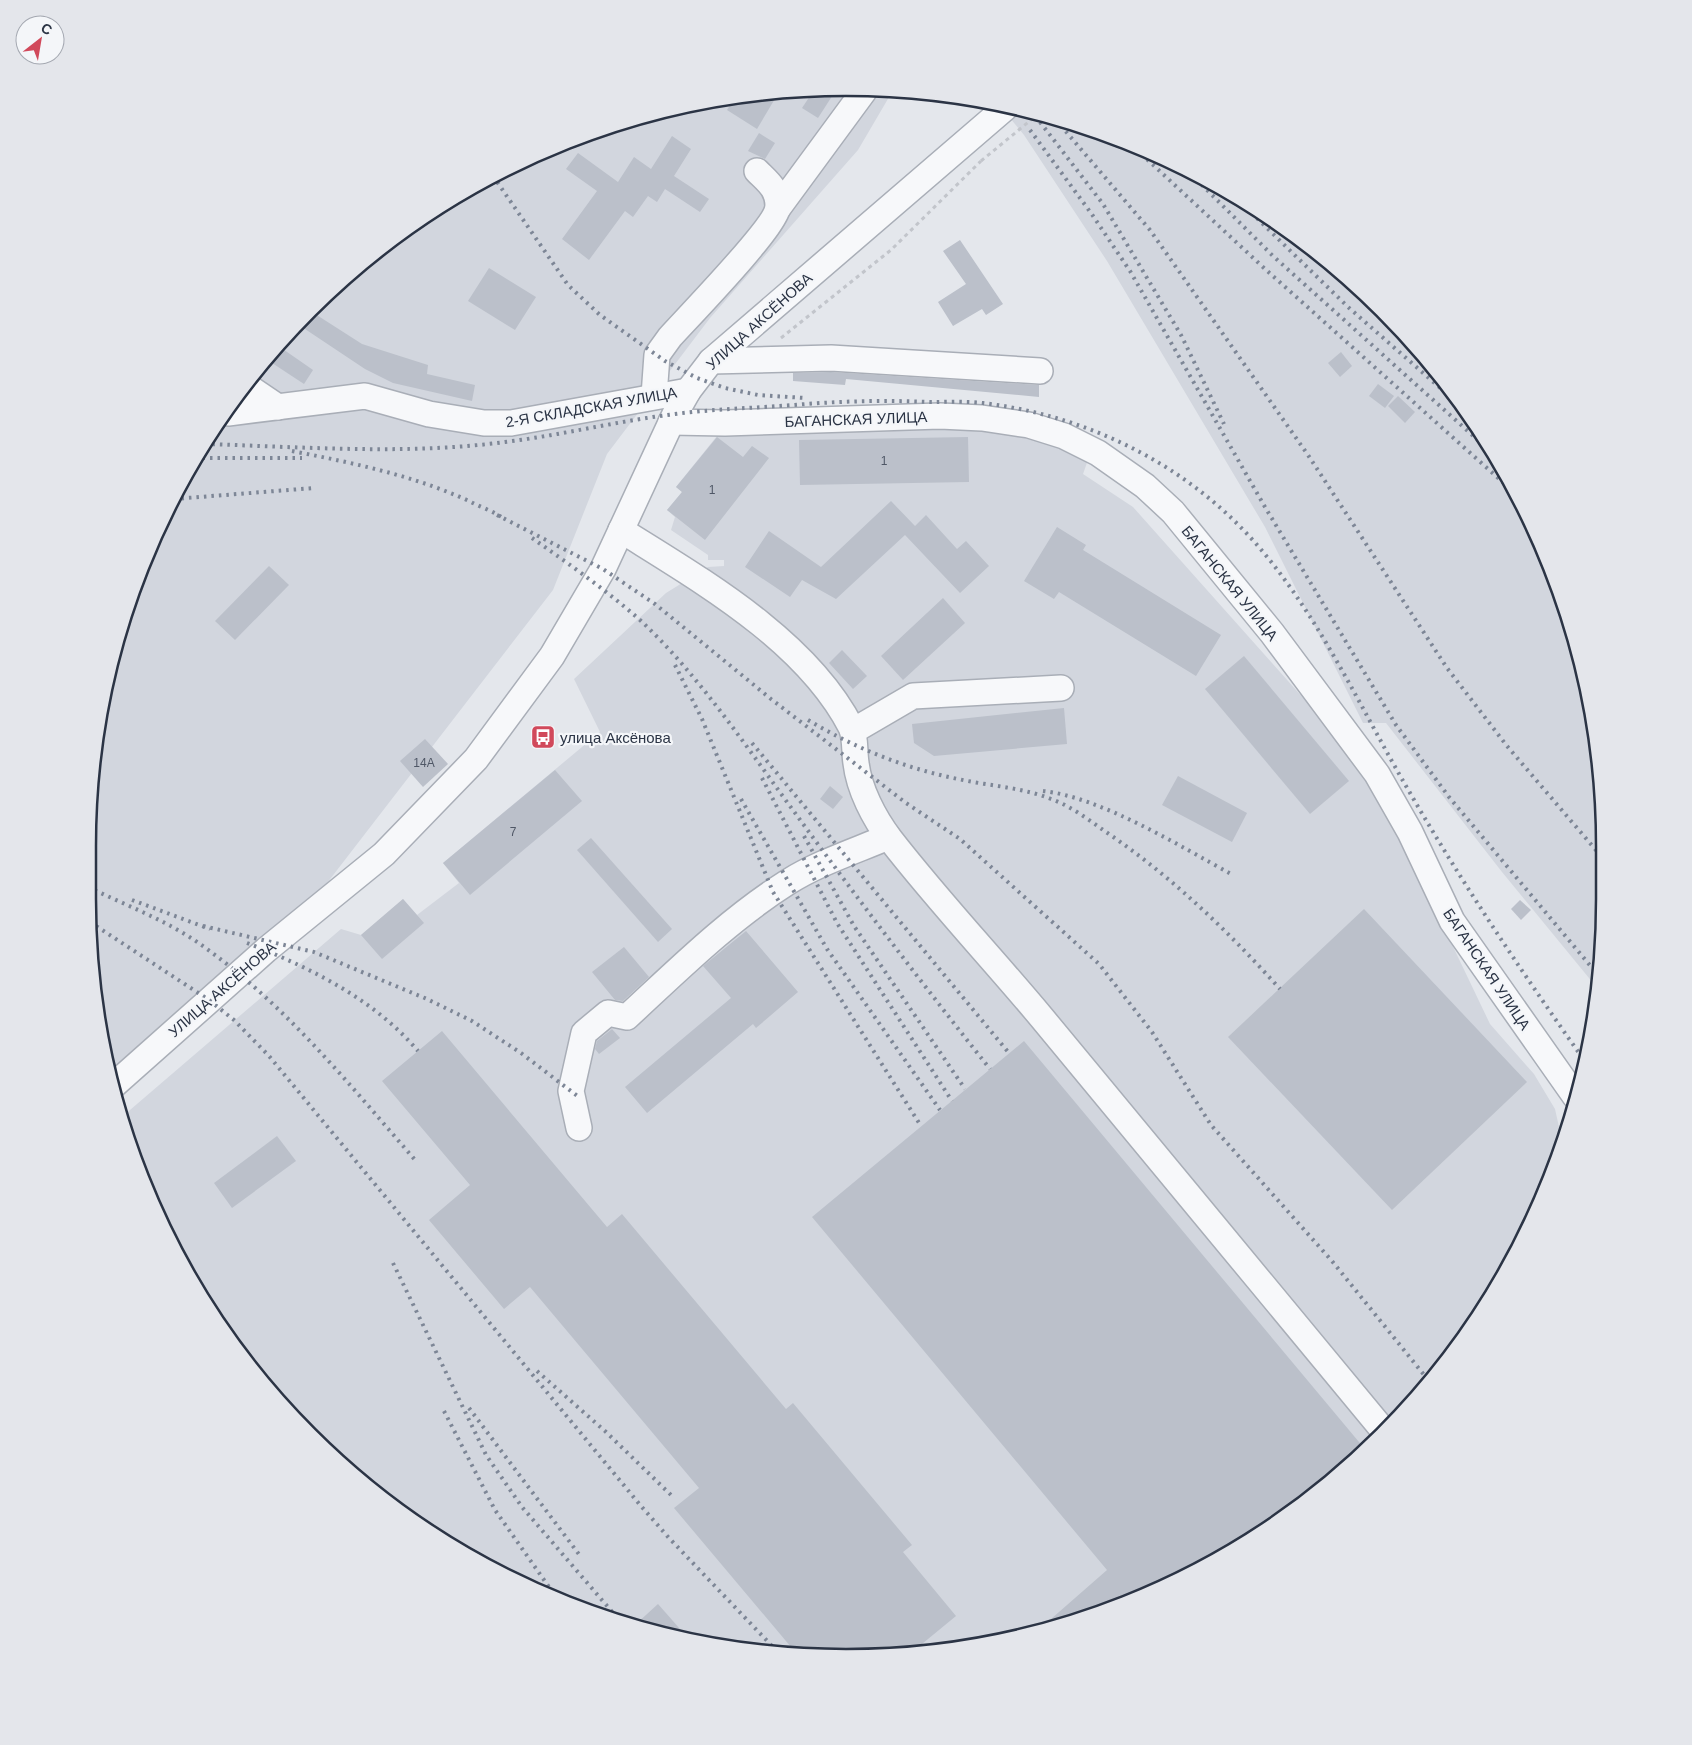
<svg xmlns="http://www.w3.org/2000/svg" width="1692" height="1745" viewBox="0 0 1692 1745" font-family="Arial,sans-serif">
<style>
.built{fill:#d2d6de}
.building{fill:#bbc0ca}
.lines{fill:none;stroke-linecap:round;stroke-linejoin:round}
.minor-casing{stroke:#a9aeb7;stroke-width:28}
.path{stroke:#c2c5cb;stroke-width:3;stroke-dasharray:4 4;stroke-linecap:butt}
.minor{stroke:#f7f8fa;stroke-width:25}
.rail{stroke:#7d8696;stroke-width:4;stroke-dasharray:2.5 5;stroke-linecap:butt}
.path-bridge{stroke:#c2c5cb;stroke-width:3;stroke-dasharray:4 4;stroke-linecap:butt}
.labels{text-anchor:middle;dominant-baseline:central;stroke-width:4.5;stroke-linejoin:round;paint-order:stroke}
.number-label{font-size:12px;fill:#4f5766}
.street-label{font-size:15px;fill:#2b3445;stroke:#f4f6f9}
.poi-label{font-size:15px;fill:#2b3445;stroke:#f4f6f9;text-anchor:start}
.rim{fill:none;stroke:#2b3445;stroke-width:2.5}
</style>
<rect width="100%" height="100%" fill="#e4e7ec"/>
<g class="built">
<path d="M796,89l96,3 -34,58 -148,168 -103,136 -54,136 -229,297 -214,188 -8,-28 -14,-148 6,-152 34,-145 61,-135 87,-121 108,-102 126,-78 139,-53z"/>
<path d="M1001,107l89,21 135,61 121,87 102,108 78,126 53,139 24,147 -5,193 -96,-117 -116,-149h-23l-98,-196 -158,-266 -83,-126z"/>
<path d="M967,426l55,6 67,25 -6,17 50,33 237,266 120,251 44,50 21,35 4,18 7,9 -2,7 -61,135 -87,121 -108,102 -126,78 -139,53 -147,24 -149,-5 -145,-34 -135,-61 -121,-87 -102,-108 -55,-83 -44,-88 -22,-74 218,-187 20,6 42,-36 14,16 42,-32 -16,-20 157,-131 -26,-53 92,-86 42,-26 16,-1v-6h-16v-5l-37,-25 4,-13 -8,-7 15,-18 -6,-5 45,-56z"/>
</g>
<g class="building">
<path d="M814,90h22l-18,28 -16,-10z"/>
<path d="M779,92l-22,37 -30,-19 7,-11z"/>
<path d="M759,133l16,10 -10,16 -17,-8z"/>
<path d="M672,136l19,13 -17,27 35,23 -9,13 -35,-23 -8,13 -9,-6 -15,21 -8,-6 -36,49 -27,-21 35,-48 -31,-22 12,-16 40,29 16,-25 17,12z"/>
<path d="M960,240l43,64 -17,11 -4,-6 -29,17 -15,-24 28,-18 -23,-33z"/>
<path d="M489,268l47,29 -21,33 -47,-29z"/>
<path d="M312,312l50,32 66,21 -1,9 48,11 -3,16 -79,-18 -28,-14 -66,-44z"/>
<path d="M277,345l36,25 -9,14 -38,-25z"/>
<path d="M1341,352l11,14 -12,11 -12,-14z"/>
<path d="M831,372l208,13v12l-193,-18 -1,6 -52,-4v-8z"/>
<path d="M1378,384l16,12 -9,12 -16,-12z"/>
<path d="M1398,396l17,16 -10,11 -17,-17z"/>
<path d="M717,437l26,20 9,-11 17,12 -64,82 -38,-30 15,-18 -6,-5z"/>
<path d="M968,437l1,45 -169,3 -1,-45z"/>
<path d="M891,501l24,25 11,-11 31,34 9,-8 23,25 -29,27 -55,-58 -69,64 -34,-19 -12,17 -45,-30 24,-36 52,36z"/>
<path d="M1057,527l29,18 -3,5 138,85 -25,41 -137,-84 -5,7 -30,-18z"/>
<path d="M269,566l20,19 -54,55 -20,-19z"/>
<path d="M943,598l22,25 -62,57 -22,-24z"/>
<path d="M842,650l25,26 -14,13 -24,-26z"/>
<path d="M1244,656l105,125 -39,33 -105,-125z"/>
<path d="M1064,708l3,36 -133,12 -20,-13 -2,-19z"/>
<path d="M425,739l23,25 -25,23 -23,-26z"/>
<path d="M555,770l27,31 -112,94 -27,-32z"/>
<path d="M1178,776l69,37 -15,29 -70,-37z"/>
<path d="M830,786l13,11 -10,12 -13,-10z"/>
<path d="M591,838l81,91 -14,13 -81,-92z"/>
<path d="M403,899l21,24 -42,36 -21,-24z"/>
<path d="M1520,900l11,10 -10,10 -10,-11z"/>
<path d="M1364,909l163,173 -135,128 -164,-173z"/>
<path d="M746,931l52,61 -42,36 -3,-4 -106,89 -22,-26 106,-89 -28,-32z"/>
<path d="M624,947l25,30 -26,24 -8,-1 -23,-28z"/>
<path d="M612,1029l8,9 -21,16 -4,-5 2,-8z"/>
<path d="M442,1031l165,196 15,-13 164,195 7,-6 119,142 -9,7 53,64 -45,37 -15,3 -100,-3 -122,-145 25,-20 -169,-201 -26,22 -75,-89 41,-35 -88,-104z"/>
<path d="M1024,1041l340,407 -56,53 -126,78 -147,54 72,-63 -295,-353z"/>
<path d="M277,1136l19,25 -64,47 -18,-25z"/>
<path d="M658,1604l29,33 -52,-12z"/>
</g>
<g class="lines">
<defs>
<g id="minor">
<path d="M778,208l86,-117"/>
<path d="M711,361l120,-3 209,13"/>
<path d="M247,386l31,21"/>
<path d="M654,396l3,-41 13,-18c18,-20 107,-111 108,-131 0,-17 -10,-24 -21,-35"/>
<path d="M228,413l137,-17 64,18 55,9h27l177,-32"/>
<path d="M671,422l54,1 215,-7 42,2 47,7 35,11 34,17 47,33 28,26 99,121 105,141 33,58 42,89 123,175"/>
<path d="M621,530c81,51 185,110 230,197 5,11 3,24 5,36 3,26 18,55 34,76 48,62 102,119 152,179 114,137 227,275 341,412"/>
<path d="M853,731l60,-35 148,-8"/>
<path d="M114,1085l152,-135 118,-96 92,-95 76,-103 51,-87 72,-155 13,-23 23,-30 294,-253"/>
<path d="M579,1128l-8,-37 13,-58 24,-20 19,4c51,-47 101,-97 161,-135 30,-19 67,-31 100,-45"/>
</g>
</defs>
<use href="#minor" class="minor-casing"/>
<path class="path" d="M781,338l110,-88 90,-89"/>
<use href="#minor" class="minor"/>
<g class="rail">
<path d="M1056,120l94,110 158,225 139,213 60,78 94,110"/>
<path d="M1040,122l63,82 78,131 43,89"/>
<path d="M1030,130l61,83 39,58 135,236 131,218 53,72 150,179"/>
<path d="M1136,149l128,119 252,226"/>
<path d="M1191,174l82,82 217,195"/>
<path d="M493,176l75,109 32,30 65,46 32,17 28,10 33,7 47,3"/>
<path d="M1230,192l118,115 115,101"/>
<path d="M205,444c99,3 202,11 300,-2 57,-7 113,-21 170,-28 39,-5 79,-6 119,-9 46,-4 91,-5 137,-3 17,0 35,-1 52,1 106,13 205,62 275,143 62,72 101,159 148,240 54,94 115,185 178,274"/>
<path d="M292,451c61,12 120,24 177,50 11,6 24,10 34,17"/>
<path d="M195,458h107"/>
<path d="M174,499l140,-11"/>
<path d="M497,515l106,54 52,35 116,95 135,104 54,36 139,125 53,68 59,93 121,136 97,120"/>
<path d="M532,538c37,26 74,52 108,82 59,55 110,132 158,197 62,85 126,169 192,252"/>
<path d="M675,665l27,54 71,173 148,234"/>
<path d="M808,720c47,28 96,48 150,59 31,7 63,8 93,20 20,7 38,21 55,33 65,44 121,98 174,157"/>
<path d="M752,743l257,310"/>
<path d="M762,778l75,145 115,178"/>
<path d="M1043,791c57,6 137,55 188,83"/>
<path d="M741,799l86,150 113,161"/>
<path d="M804,836l50,90 111,163"/>
<path d="M88,887c37,18 78,33 112,57 84,59 149,140 216,217"/>
<path d="M132,900l78,29"/>
<path d="M90,922l119,78 25,20 35,36 372,450 28,32 103,108"/>
<path d="M203,926l111,26 113,47 45,22 49,32 59,45"/>
<path d="M247,943c62,24 127,56 171,108"/>
<path d="M393,1263l93,192 36,52 98,114"/>
<path d="M537,1371l69,61 65,63"/>
<path d="M469,1408l112,149"/>
<path d="M444,1411l51,99 61,87"/>
</g>
<path class="path-bridge" d="M981,161l56,-46"/>
</g>
<defs>
<symbol id="bus-square" viewBox="-11 -11 22 22"><rect x="-9" y="-9" width="18" height="18" rx="4" fill="#d1495b" stroke="#f4f6f9"/><path d="M-5-6H5V4H4V6H2V4H-2V6H-4V4H-5ZM-3.5-4V0h7V-4ZM-3.5 1.2v1.5H-2V1.2ZM2 1.2v1.5H3.5V1.2Z" fill="#fff"/></symbol>
</defs>
<g fill-rule="evenodd">
<use href="#bus-square" x="529" y="723" width="28" height="28"/>
</g>
<g class="labels">
<g class="number-label">
<text x="884" y="461">1</text>
<text x="712" y="490">1</text>
<text x="424" y="763">14А</text>
<text x="513" y="832">7</text>
</g>
<g class="street-label">
<text transform="translate(759 321) rotate(-42)">УЛИЦА АКСЁНОВА</text>
<text transform="translate(591 407) rotate(-10)">2-Я СКЛАДСКАЯ УЛИЦА</text>
<text transform="translate(856 419) rotate(-2)">БАГАНСКАЯ УЛИЦА</text>
<text transform="translate(1230 583) rotate(51)">БАГАНСКАЯ УЛИЦА</text>
<text transform="translate(1487 969) rotate(56)">БАГАНСКАЯ УЛИЦА</text>
<text transform="translate(222 989) rotate(-41)">УЛИЦА АКСЁНОВА</text>
</g>
<g class="poi-label">
<text x="560" y="737">улица Аксёнова</text>
</g>
</g>
<path d="M0 0H1692V1745H0ZM846 96H846A750 750 0 0 1 1596 846V899A750 750 0 0 1 846 1649H846A750 750 0 0 1 96 899V846A750 750 0 0 1 846 96Z" fill="#e4e6eb" fill-rule="evenodd"/>
<path class="rim" d="M846 96H846A750 750 0 0 1 1596 846V899A750 750 0 0 1 846 1649H846A750 750 0 0 1 96 899V846A750 750 0 0 1 846 96Z"/>
<g transform="translate(40 40) rotate(31)"><circle r="24" fill="#f4f6f9" stroke="#a4a8b1"/>
<path d="M0-4L9 19L0 12L-9 19Z" fill="#d1495b"/>
<text y="-8" font-size="14" font-weight="bold" text-anchor="middle" fill="#2b3445">С</text>
</g>
</svg>
